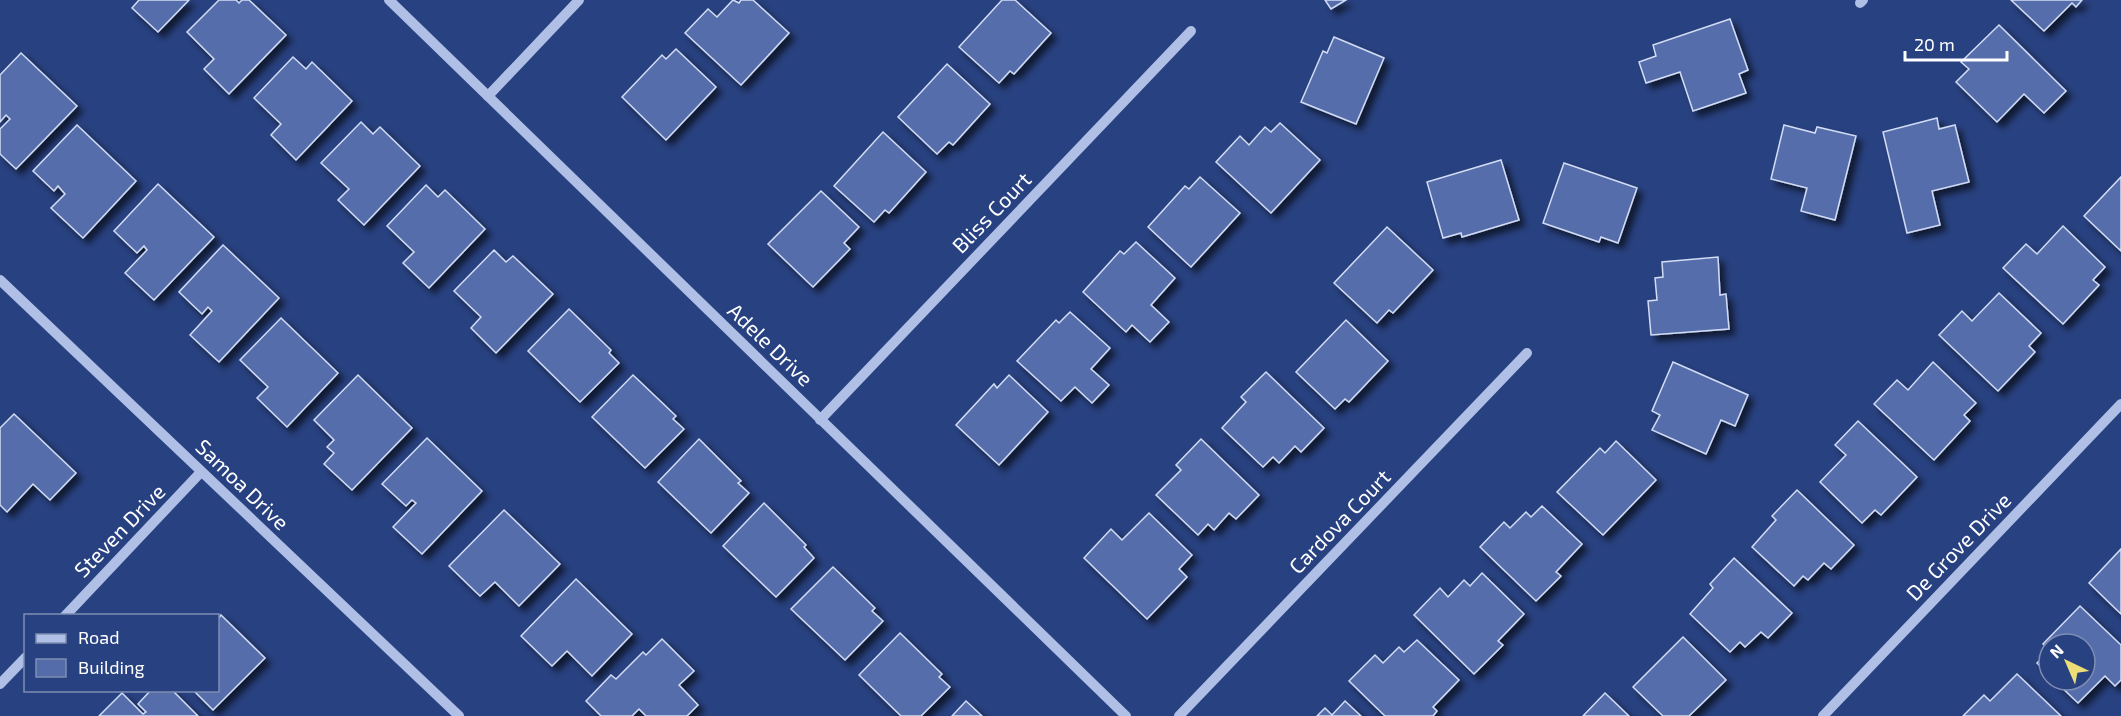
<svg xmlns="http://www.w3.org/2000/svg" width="2121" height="716" viewBox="0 0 2121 716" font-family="'Exo 2',sans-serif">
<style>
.building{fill:#546daa;stroke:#d2dcf5;stroke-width:1.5;filter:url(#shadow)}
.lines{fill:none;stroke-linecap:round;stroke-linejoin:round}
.minor{stroke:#afbfe5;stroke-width:10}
.labels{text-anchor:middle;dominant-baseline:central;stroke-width:4.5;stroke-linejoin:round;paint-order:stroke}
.street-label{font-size:21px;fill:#fff;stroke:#284180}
</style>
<defs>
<filter id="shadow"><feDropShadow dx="5.5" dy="5.5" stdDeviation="3" flood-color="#0009"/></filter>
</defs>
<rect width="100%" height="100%" fill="#284180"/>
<g class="building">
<path d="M139,0h50l-31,32 -26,-24z"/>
<path d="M219,0h17l3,3 3,-3h7l37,35 -57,59 -25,-25 10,-10 -27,-27z"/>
<path d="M733,0l6,3 2,-3h12l36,33 -48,52 -56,-52 23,-24 9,8z"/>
<path d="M1002,0h13l36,33 -37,41 -4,-3 -11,12 -40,-36z"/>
<path d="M1325,0h21l-15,9z"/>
<path d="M2011,0h71l-6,7 -4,-4 -28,28z"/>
<path d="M1730,19l18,51 -9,4 7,19 -53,18 -13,-39 -34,11 -7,-21 17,-6 -3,-11z"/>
<path d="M1999,25l67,66 -22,22 -20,-19 -27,28 -41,-40 13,-13 -8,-7z"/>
<path d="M1334,37l50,21 -28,66 -55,-22 22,-51 4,2z"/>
<path d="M676,49l40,38 -50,53 -44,-43 40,-42 4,4z"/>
<path d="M21,53l56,53 -61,63 -16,-15v-25l10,-10 -4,-4 -6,7v-47z"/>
<path d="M293,57l13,12 6,-7 40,39 -56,59 -25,-25 10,-11 -27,-26z"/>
<path d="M947,64l43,40 -37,41 -4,-3 -12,12 -39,-37z"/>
<path d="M1937,118l2,11 16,-4 14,57 -37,9 8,34 -33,8 -24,-101z"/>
<path d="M361,122l12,12 7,-7 40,39 -56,59 -26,-25 11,-11 -28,-26z"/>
<path d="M1280,123l40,37 -49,53 -55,-51 24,-26 9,9 16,-18 6,5z"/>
<path d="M77,125l59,56 -53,57 -32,-30 14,-14 -7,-8 -4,5 -21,-20z"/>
<path d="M1784,125l31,8 2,-6 39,9 -21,84 -34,-9 6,-23 -36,-9z"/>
<path d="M883,132l43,40 -37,41 -4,-3 -11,12 -40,-36z"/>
<path d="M1501,160l18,60 -57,17 -1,-4 -18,5 -16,-56z"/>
<path d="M1564,163l73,25 -19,55 -17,-6 -2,5 -56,-19z"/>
<path d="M1200,177l40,36 -49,54 -43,-40 37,-41 4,3z"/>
<path d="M2121,177v74l-37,-35z"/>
<path d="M158,184l56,53 -60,63 -29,-27 22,-23 -3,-4 -7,7 -23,-22z"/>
<path d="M426,185l12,12 7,-7 40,39 -56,59 -26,-25 11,-11 -27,-26z"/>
<path d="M821,191l38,36 -15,16 6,6 -37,38 -45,-43z"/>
<path d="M2063,226l42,41 -12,13 6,5 -36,39 -60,-56 23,-24 11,10z"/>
<path d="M1387,227l46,43 -40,43 -4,-3 -12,13 -43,-40z"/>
<path d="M1136,242l39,36 -24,27 18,17 -19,20 -18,-17 -6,7 -43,-40 37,-41 4,3z"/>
<path d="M223,245l56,53 -60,64 -29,-27 22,-24 -4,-4 -6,7 -23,-22z"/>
<path d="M494,250l12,12 7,-6 40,38 -57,59 -25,-25 10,-11 -27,-26z"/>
<path d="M1718,257l2,38 6,-1 3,35 -78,6 -3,-34 9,-1 -2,-22 8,-1 -1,-15z"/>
<path d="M1999,293l42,40 -12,13 6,6 -37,39 -59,-56 23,-24 10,10z"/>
<path d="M569,309l42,41 -2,3 10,10 -39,39 -52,-51z"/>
<path d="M1070,312l40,36 -19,21 18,16 -17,18 -17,-16 -14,14 -44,-40 39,-41 3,3z"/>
<path d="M281,318l57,55 -51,54 -30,-29 11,-11 -28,-27z"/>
<path d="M1346,320l42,41 -39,41 -4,-3 -10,10 -39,-37z"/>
<path d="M1673,362l75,33 -13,31 -14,-6 -15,34 -54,-24 8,-15 -8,-4z"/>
<path d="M1933,362l43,41 -12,12 6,6 -36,39 -60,-56 23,-24 11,10z"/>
<path d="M1266,372l58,56 -23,24 -6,-6 -16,17 -6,-6 -10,10 -41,-39 24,-26 -5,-5z"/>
<path d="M358,375l54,53 -60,62 -28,-26 10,-11 -7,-6 7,-7 -20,-20z"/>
<path d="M633,375l43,41 -3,3 11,10 -39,39 -53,-51z"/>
<path d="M1009,375l39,37 -49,53 -43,-40 38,-41 3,4z"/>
<path d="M14,414l62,59 -26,27 -17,-16 -26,28 -7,-7v-77z"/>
<path d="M1858,421l59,56 -36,38 -6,-5 -13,13 -42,-41 26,-27 -11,-10z"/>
<path d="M427,438l55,53 -60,63 -29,-27 23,-24 -4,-3 -6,6 -24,-22z"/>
<path d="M699,439l42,42 -3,2 11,10 -38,40 -53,-51z"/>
<path d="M1201,439l58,56 -23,24 -7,-6 -15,17 -6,-6 -10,11 -42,-40 25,-25 -5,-5z"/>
<path d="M1616,441l40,39 -53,55 -46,-43 43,-44 5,5z"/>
<path d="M1797,490l57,55 -23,24 -7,-6 -16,17 -5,-4 -9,10 -42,-39 24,-27 -4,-4z"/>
<path d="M764,503l42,42 -2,2 10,11 -38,39 -53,-51z"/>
<path d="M1542,506l40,38 -26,28 5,4 -25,25 -56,-54 24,-25 6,6 16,-16 5,5z"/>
<path d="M504,510l56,54 -41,42 -24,-24 -15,14 -31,-30z"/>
<path d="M1149,513l43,42 -13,14 8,8 -40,42 -63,-61 27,-29 11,11z"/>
<path d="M2121,549v65l-32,-31z"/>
<path d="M1734,558l58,55 -24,25 -7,-6 -16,15 -5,-5 -10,10 -40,-38 23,-26 -3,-4z"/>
<path d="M833,567l42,41 -3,3 11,10 -38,39 -54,-51z"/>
<path d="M1482,573l42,41 -26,27 5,4 -29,29 -60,-59 26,-27 8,9 16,-17 6,6z"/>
<path d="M576,579l56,55 -40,42 -25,-25 -15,15 -31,-30z"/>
<path d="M2080,606l41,39v35l-6,6 -10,-10 -27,27 -24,-23h31v-36h-36v5l-6,-5z"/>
<path d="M221,615l44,43 -52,52 -20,-20h25v-71z"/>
<path d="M900,633l42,41 -3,3 11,10 -29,29h-20l-42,-41z"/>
<path d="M1683,637l43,43 -37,36h-26l-30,-29z"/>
<path d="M662,639l32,32 -15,14 19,20 -11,11h-41l-7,-7 -7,7h-31l-15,-15 25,-26 5,4 27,-27 3,3z"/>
<path d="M1417,640l42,40 -26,27 4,4 -4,5h-48l-36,-35 26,-26 8,8 16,-16 5,5z"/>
<path d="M2049,651v24l-12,-12z"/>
<path d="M2017,674l44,42h-98l21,-21 6,6z"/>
<path d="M151,690h21l26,26h-99l23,-23 21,21 3,-2 -8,-8z"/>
<path d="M1605,693l24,23h-46z"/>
<path d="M966,701l16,15h-30z"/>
<path d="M1345,701l16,15h-44l8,-8 7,7z"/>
</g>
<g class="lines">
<g class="minor">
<path d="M389,0l737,716"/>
<path d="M1860,3l3,-3"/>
<path d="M488,96l91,-96"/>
<path d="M0,280l459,436"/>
<path d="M820,420l371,-389"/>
<path d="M65,616l136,-144"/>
<path d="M0,684l26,-27"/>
<path d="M1179,716l348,-363"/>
<path d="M1823,716l298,-312"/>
</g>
</g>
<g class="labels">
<g class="street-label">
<text transform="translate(991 212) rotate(-46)">Bliss Court</text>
<text transform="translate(771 344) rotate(44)">Adele Drive</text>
<text transform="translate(243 484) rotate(44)">Samoa Drive</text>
<text transform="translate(1339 521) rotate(-46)">Cardova Court</text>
<text transform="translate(119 530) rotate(-46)">Steven Drive</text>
<text transform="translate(1958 546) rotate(-46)">De Grove Drive</text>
</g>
</g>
<rect x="24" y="614" width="195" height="78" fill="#284180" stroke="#7e8db3" stroke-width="1.5"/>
<rect x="36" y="634" width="30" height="9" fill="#afbfe5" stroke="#7e8db3" stroke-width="1.5"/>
<text x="78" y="644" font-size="18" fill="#ffffff">Road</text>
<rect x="36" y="659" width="30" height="18" fill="#546daa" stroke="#7e8db3" stroke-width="1.5"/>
<text x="78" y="674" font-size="18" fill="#ffffff">Building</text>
<g transform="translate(2067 662) rotate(316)"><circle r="28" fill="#284180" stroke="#7e8db3" stroke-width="1.5"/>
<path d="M0-4.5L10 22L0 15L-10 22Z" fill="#eddd76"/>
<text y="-9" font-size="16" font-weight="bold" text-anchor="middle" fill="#ffffff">N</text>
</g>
<path d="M1905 51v9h102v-9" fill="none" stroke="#ffffff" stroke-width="3"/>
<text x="1914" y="51" font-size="18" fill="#ffffff" stroke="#284180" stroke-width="4.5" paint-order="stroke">20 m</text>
</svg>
